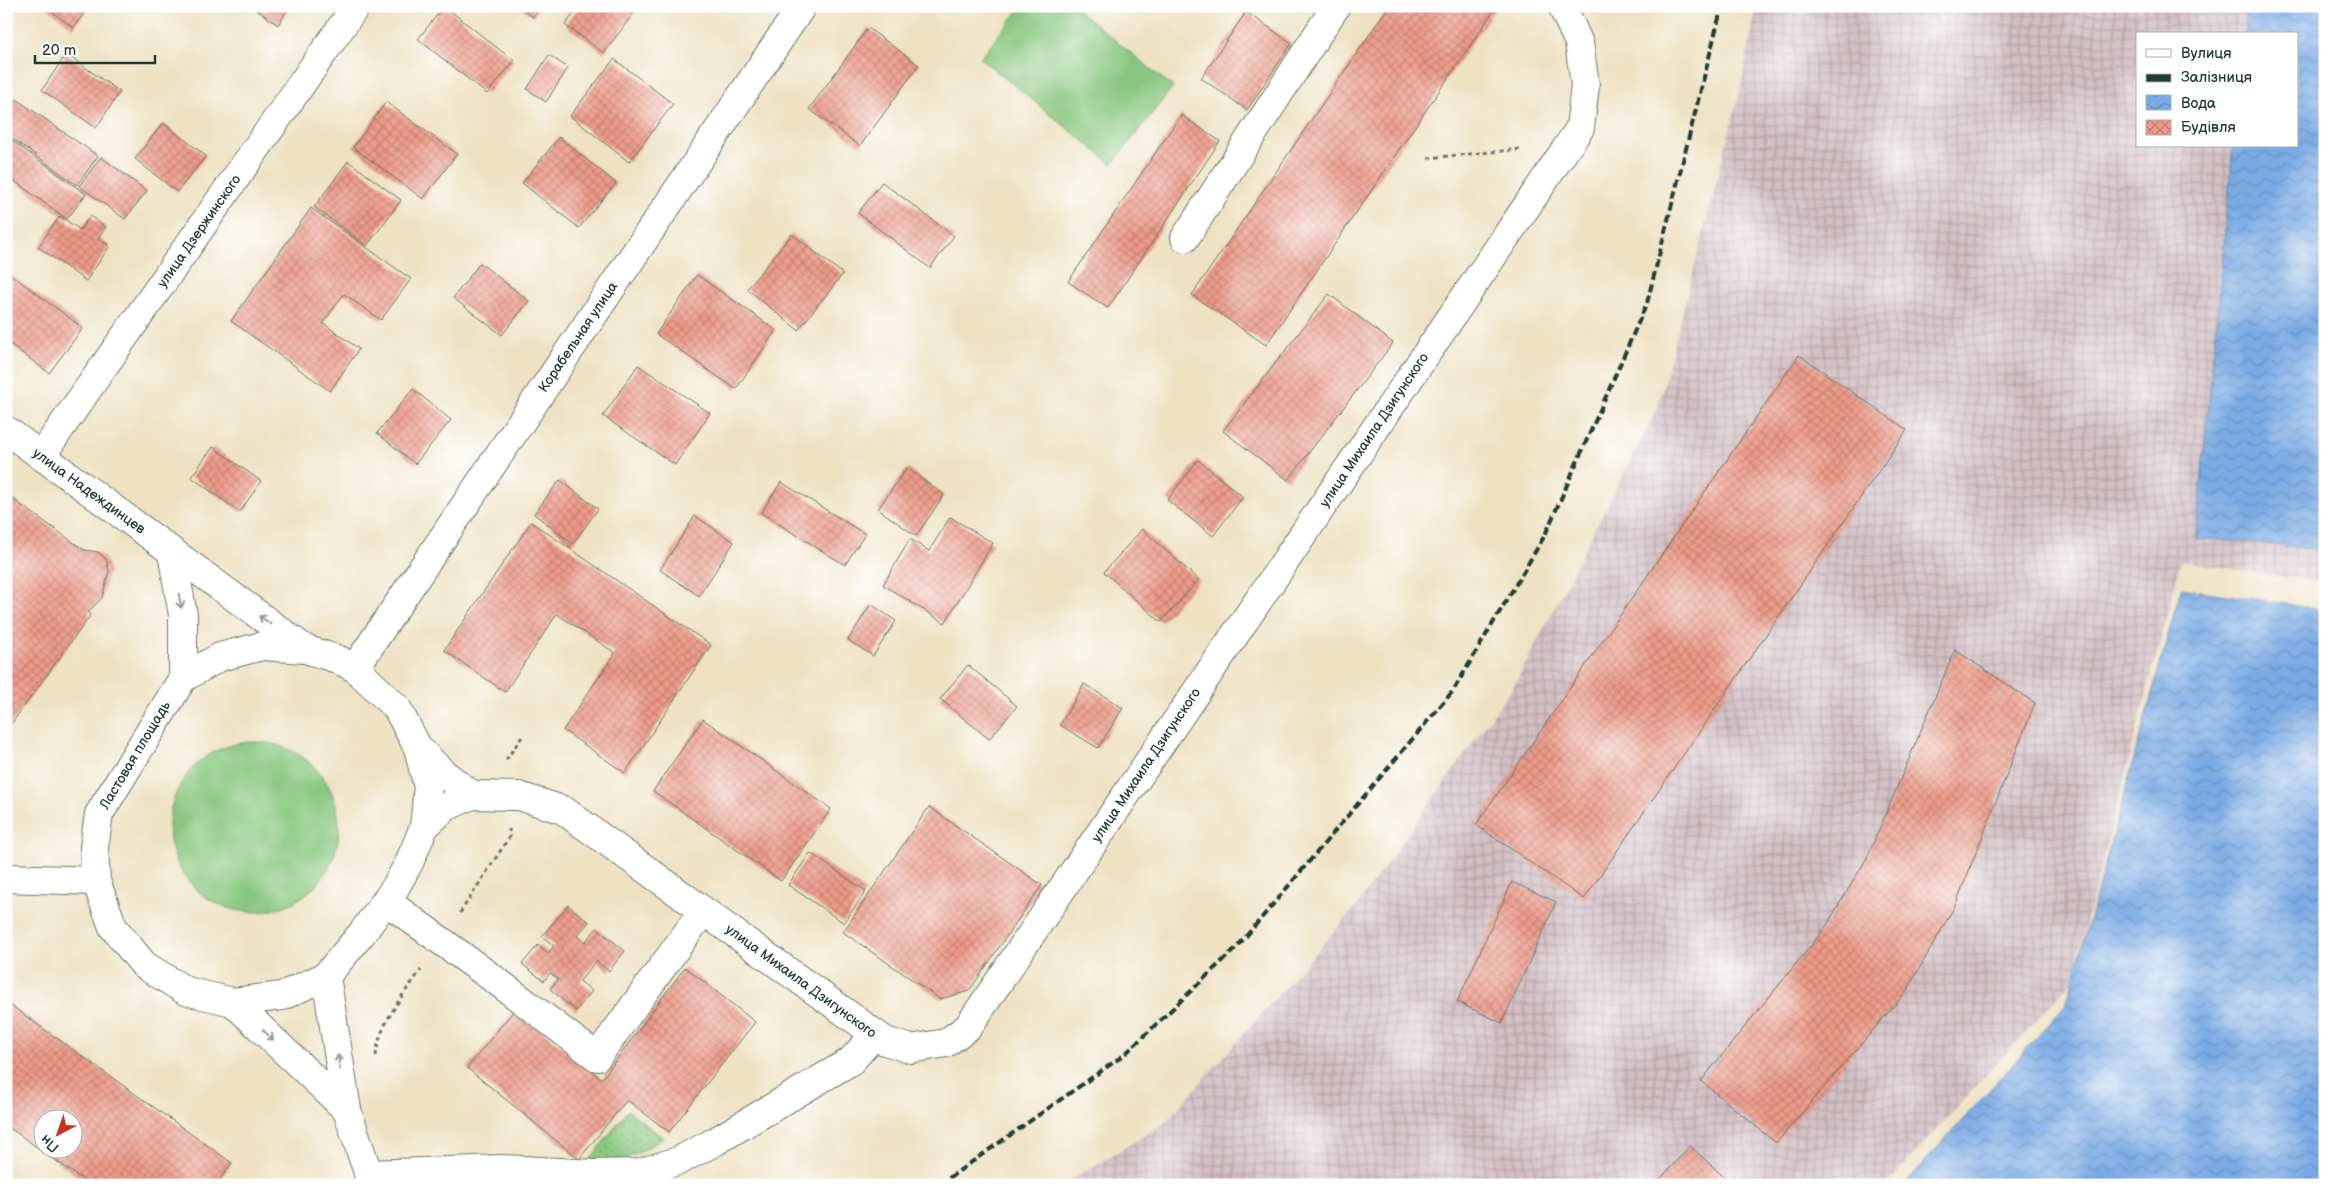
<svg xmlns="http://www.w3.org/2000/svg" width="2331" height="1191" viewBox="0 0 2331 1191" font-family="'Balsamiq Sans',sans-serif">
<style>
.industrial{fill:url(#industrial-grid);fill-rule:evenodd}
.grass{fill:#88c77f;stroke:#54825a}
.park{fill:url(#park-dots);stroke:#54825a}
.water{fill:url(#water-waves);stroke:#4c748c}
.building{fill:url(#building-cross-hatch);fill-rule:evenodd}
.lines{fill:none;stroke-linecap:round;stroke-linejoin:round}
.minor-casing{stroke:#677766;stroke-width:30}
.path{stroke:#677766;stroke-width:3;stroke-dasharray:4 4;stroke-linecap:butt}
.minor{stroke:#fff;stroke-width:28}
.rail{stroke:#1f3d34;stroke-width:4;stroke-dasharray:8 4;stroke-linecap:butt}
.oneway{stroke:#8f9e9a}
.labels{text-anchor:middle;dominant-baseline:central;stroke-width:5;stroke-linejoin:round;paint-order:stroke}
.street-label{font-size:14px;fill:#1f3d34;stroke:#fff}
</style>
<defs>
<pattern id="industrial-grid" width="8" height="8" patternUnits="userSpaceOnUse" patternTransform="scale(1.25)"><rect width="8" height="8" fill="#d2bec3"/><path d="M0 4h8M4 0v8" fill="none" stroke="#aa9c9f"/></pattern>
<pattern id="park-dots" width="8" height="8" patternUnits="userSpaceOnUse" patternTransform="scale(1.25)"><rect width="8" height="8" fill="#88c77f"/><path d="M2 2h.1M6 6h.1" fill="none" stroke="#6fa369" stroke-width="1.8" stroke-linecap="round"/></pattern>
<pattern id="water-waves" width="16" height="10" patternUnits="userSpaceOnUse" patternTransform="scale(1.25)"><rect width="16" height="10" fill="#79aae4"/><path d="M0 5q4-4 8 0t8 0" fill="none" stroke="#638cba"/></pattern>
<pattern id="building-cross-hatch" width="8" height="8" patternUnits="userSpaceOnUse" patternTransform="scale(1.25)"><rect width="8" height="8" fill="#ef9b89"/><path d="M0 0l8 8M0 8l8-8" fill="none" stroke="#c18071"/></pattern>
</defs>
<rect width="100%" height="100%" fill="#fff"/>
<filter id="ink" filterUnits="userSpaceOnUse"><feTurbulence type="fractalNoise" baseFrequency=".02" numOctaves="2"/><feDisplacementMap in="SourceGraphic" scale="10" xChannelSelector="R" yChannelSelector="G"/><feConvolveMatrix kernelMatrix="1 2 1 2 8 2 1 2 1" color-interpolation-filters="sRGB"/></filter>
<filter id="wash" filterUnits="userSpaceOnUse"><feTurbulence type="fractalNoise" baseFrequency=".0096" numOctaves="4" result="noise"/><feDisplacementMap in="SourceGraphic" scale="20" xChannelSelector="R" yChannelSelector="G"/><feGaussianBlur stdDeviation="1.12" result="paint"/><feColorMatrix in="noise" values="0 0 0 0 0 0 0 0 0 0 0 0 0 0 0 0 0 1.4 0 .05"/><feComposite in="paint" operator="in"/></filter>
<g filter="url(#wash)">
<rect width="100%" height="100%" fill="#eee2c3"/>
<path class="industrial" d="M1757,6h568v577l-144,-22 -110,421 -185,203h-823l102,-62 190,-215 160,-224 143,-277 82,-316zM2137,34h160v112h-160z"/>
<g class="grass">
<path d="M1022,6h51l100,81 -61,77 -132,-106z"/>
<circle cx="254" cy="827" r="85"/>
</g>
<path class="park" d="M628,1110l35,28c-29,19 -39,25 -75,24z"/>
<g class="water">
<path d="M2247,6h78v544l-129,-12 37,-392h64v-112h-53z"/>
<path d="M2181,588l144,22v575h-421l162,-180z"/>
</g>
<g id="blocks">
<g class="building">
<path d="M45,6h45l-17,22z"/>
<path d="M251,6h39l-12,19z"/>
<path d="M444,6l70,55 -27,33 -69,-55z"/>
<path d="M518,6h23l-8,11z"/>
<path d="M580,6h59l-35,47 -39,-28z"/>
<path d="M1389,6h108l-231,339 -74,-50z"/>
<path d="M1246,12l46,31 -45,67 -46,-32z"/>
<path d="M868,28l51,37 -59,81 -51,-37z"/>
<path d="M66,54l54,38 -24,36 -54,-38z"/>
<path d="M549,55l19,13 -22,34 -19,-13z"/>
<path d="M614,59l59,45 -44,58 -59,-46z"/>
<path d="M6,92l92,64 -21,29 -71,-51z"/>
<path d="M386,102l71,52 -34,45 -70,-52z"/>
<path d="M1181,115l39,26 -112,167 -40,-26z"/>
<path d="M163,123l43,33 -29,36 -42,-33z"/>
<path d="M6,136l80,58 -19,25 -61,-44z"/>
<path d="M559,137l57,46 -37,45 -57,-45z"/>
<path d="M101,157l46,34 -22,28 -46,-33z"/>
<path d="M348,161l53,39 -34,46 -53,-39z"/>
<path d="M882,182l72,54 -24,32 -72,-55z"/>
<path d="M311,208l100,71 -30,41 -37,-26 -21,29 36,26 -29,42 -99,-70z"/>
<path d="M60,216l20,14 10,-14 16,11 -8,11 12,8 -24,35 -48,-34z"/>
<path d="M792,234l51,40 -45,56 -51,-41z"/>
<path d="M480,263l49,38 -27,34 -49,-37z"/>
<path d="M6,271l77,57 -34,45 -43,-32z"/>
<path d="M697,275l79,55 -40,59 -80,-55z"/>
<path d="M1329,294l64,49 -105,137 -65,-49z"/>
<path d="M1799,355l108,75 -323,469 -108,-74z"/>
<path d="M638,365l72,48 -35,52 -72,-49z"/>
<path d="M413,389l38,31 -36,44 -38,-31z"/>
<path d="M213,447l48,34 -21,31 -49,-35z"/>
<path d="M1198,460l45,37 -30,39 -46,-36z"/>
<path d="M907,468l37,27 -28,41 -38,-27z"/>
<path d="M560,480l38,29 -25,35 -39,-30z"/>
<path d="M781,482l84,52 -20,31 -84,-52z"/>
<path d="M6,494l78,56 14,2 8,7 3,12 -7,27 -13,13 1,5 -84,115v-142l4,-5 -4,-3z"/>
<path d="M695,516l39,26 -35,54 -39,-26z"/>
<path d="M950,517l43,26 -48,80 -62,-38 27,-46 19,12z"/>
<path d="M531,522l180,123 -86,128 -62,-43 52,-77 -58,-39 -52,78 -61,-42z"/>
<path d="M1142,529l57,51 -38,42 -57,-50z"/>
<path d="M871,604l25,17 -23,35 -25,-16z"/>
<path d="M1955,650l80,53 -80,203 -49,86 -130,151 -75,-62 124,-153 43,-72z"/>
<path d="M968,665l49,41 -28,33 -49,-40z"/>
<path d="M1084,684l39,24 -25,40 -38,-23z"/>
<path d="M703,719l128,90 -50,72 -128,-90z"/>
<path d="M929,807l113,78 -73,106 -29,8 -97,-67z"/>
<path d="M810,853l56,38 -22,32 -56,-38z"/>
<path d="M1512,882l44,20 -54,121 -45,-21z"/>
<path d="M568,905l21,17 -12,14 8,6 12,-14 28,23 -16,20 -13,-10 -16,20 12,10 -16,20 -26,-22 8,-10 -8,-6 -6,8 -22,-17 16,-19 10,8 6,-7 -12,-10z"/>
<path d="M685,967l70,55 -86,110 -42,-32 -48,59 -112,-91 48,-59 87,70z"/>
<path d="M6,1002l226,161 -16,22h-126l-84,-60zM42,1118h30v30h-30z"/>
<path d="M1690,1146l43,39h-78z"/>
</g>
</g>
</g>
<g filter="url(#ink)">
<use href="#blocks" fill-opacity="0" stroke="#677766" stroke-width="1"/>
<g class="lines">
<defs>
<g id="minor">
<path d="M1185,238l151,-232"/>
<path d="M6,430l299,219"/>
<path d="M41,456l315,-450"/>
<path d="M172,553l11,62v63"/>
<path d="M355,668l447,-662"/>
<path d="M418,748l10,39 -4,40 -15,36 -14,25 -32,44 -37,44 -44,20 -49,6 -47,-11 -42,-26 -31,-38 -17,-46 -2,-34 5,-33 84,-136 37,-21 42,-11 43,3 32,10 18,9 42,40 21,40 25,25 29,22"/>
<path d="M424,827l22,-20 26,-12 47,1 44,14 322,231 26,8 35,-6 22,-16 612,-899 5,-43 -6,-42 -17,-37"/>
<path d="M6,878l90,3"/>
<path d="M386,901l116,84 95,72 106,-146"/>
<path d="M326,976l21,134 25,75"/>
<path d="M233,1002l114,108"/>
<path d="M368,1174l135,-5 92,5 43,-1 40,-12 38,-20 135,-80 24,-27"/>
</g>
</defs>
<use href="#minor" class="minor-casing"/>
<g class="path">
<path d="M1428,158l95,-9"/>
<path d="M506,760l17,-25"/>
<path d="M460,913l50,-77 -1,-7"/>
<path d="M376,1056c3,-32 27,-61 45,-86"/>
</g>
<use href="#minor" class="minor"/>
<path class="rail" d="M939,1185l185,-130 113,-108 216,-256 92,-156 102,-232 75,-297"/>
</g>
<defs><path id="oneway-shaft" d="M-6 0H5M1.5-3L5.5 0L1.5 3" fill="none" stroke-width="1.6" stroke-linecap="round" stroke-linejoin="round" transform="scale(1.25)"/></defs>
<g class="oneway">
<use href="#oneway-shaft" transform="translate(180 601) rotate(80)"/>
<use href="#oneway-shaft" transform="translate(265 620) rotate(-144)"/>
<use href="#oneway-shaft" transform="translate(268 1035) rotate(44)"/>
<use href="#oneway-shaft" transform="translate(339 1062) rotate(-99)"/>
</g>
</g>
<g class="labels">
<g class="street-label">
<text transform="translate(199 231) rotate(-55)">улица Дзержинского</text>
<text transform="translate(578 337) rotate(-56)">Корабельная улица</text>
<text transform="translate(1374 430) rotate(-56)">улица Михаила Дзигунского</text>
<text transform="translate(89 491) rotate(36)">улица Надеждинцев</text>
<text transform="translate(135 755) rotate(-59)">Ластовая площадь</text>
<text transform="translate(1146 765) rotate(-56)">улица Михаила Дзигунского</text>
<text transform="translate(801 981) rotate(36)">улица Михаила Дзигунского</text>
</g>
</g>
<rect width="2331" height="1191" fill="none" stroke="#fff" stroke-width="25"/>
<rect x="2136" y="32" width="162" height="115" fill="#ffffff" stroke="#a5b1ae"/>
<rect x="2146" y="49" width="25" height="8" fill="#ffffff" stroke="#a5b1ae"/>
<text x="2181" y="58" font-size="15" fill="#1f3d34">Вулиця</text>
<rect x="2146" y="74" width="25" height="8" fill="#1f3d34" stroke="#a5b1ae"/>
<text x="2181" y="82" font-size="15" fill="#1f3d34">Залізниця</text>
<rect x="2146" y="95" width="25" height="15" fill="url(#water-waves)" stroke="#a5b1ae"/>
<text x="2181" y="108" font-size="15" fill="#1f3d34">Вода</text>
<rect x="2146" y="120" width="25" height="15" fill="url(#building-cross-hatch)" stroke="#a5b1ae"/>
<text x="2181" y="132" font-size="15" fill="#1f3d34">Будівля</text>
<g transform="translate(58 1134) rotate(221)"><circle r="24" fill="#ffffff" stroke="#a5b1ae"/>
<path d="M0-4L9 19L0 12L-9 19Z" fill="#c8321e"/>
<text y="-8" font-size="14" font-weight="bold" text-anchor="middle" fill="#1f3d34">Пн</text>
</g>
<path d="M35 55v8h120v-8" fill="none" stroke="#1f3d34" stroke-width="2.5"/>
<text x="42" y="55" font-size="15" fill="#1f3d34" stroke="#ffffff" stroke-width="4" paint-order="stroke">20 m</text>
</svg>
